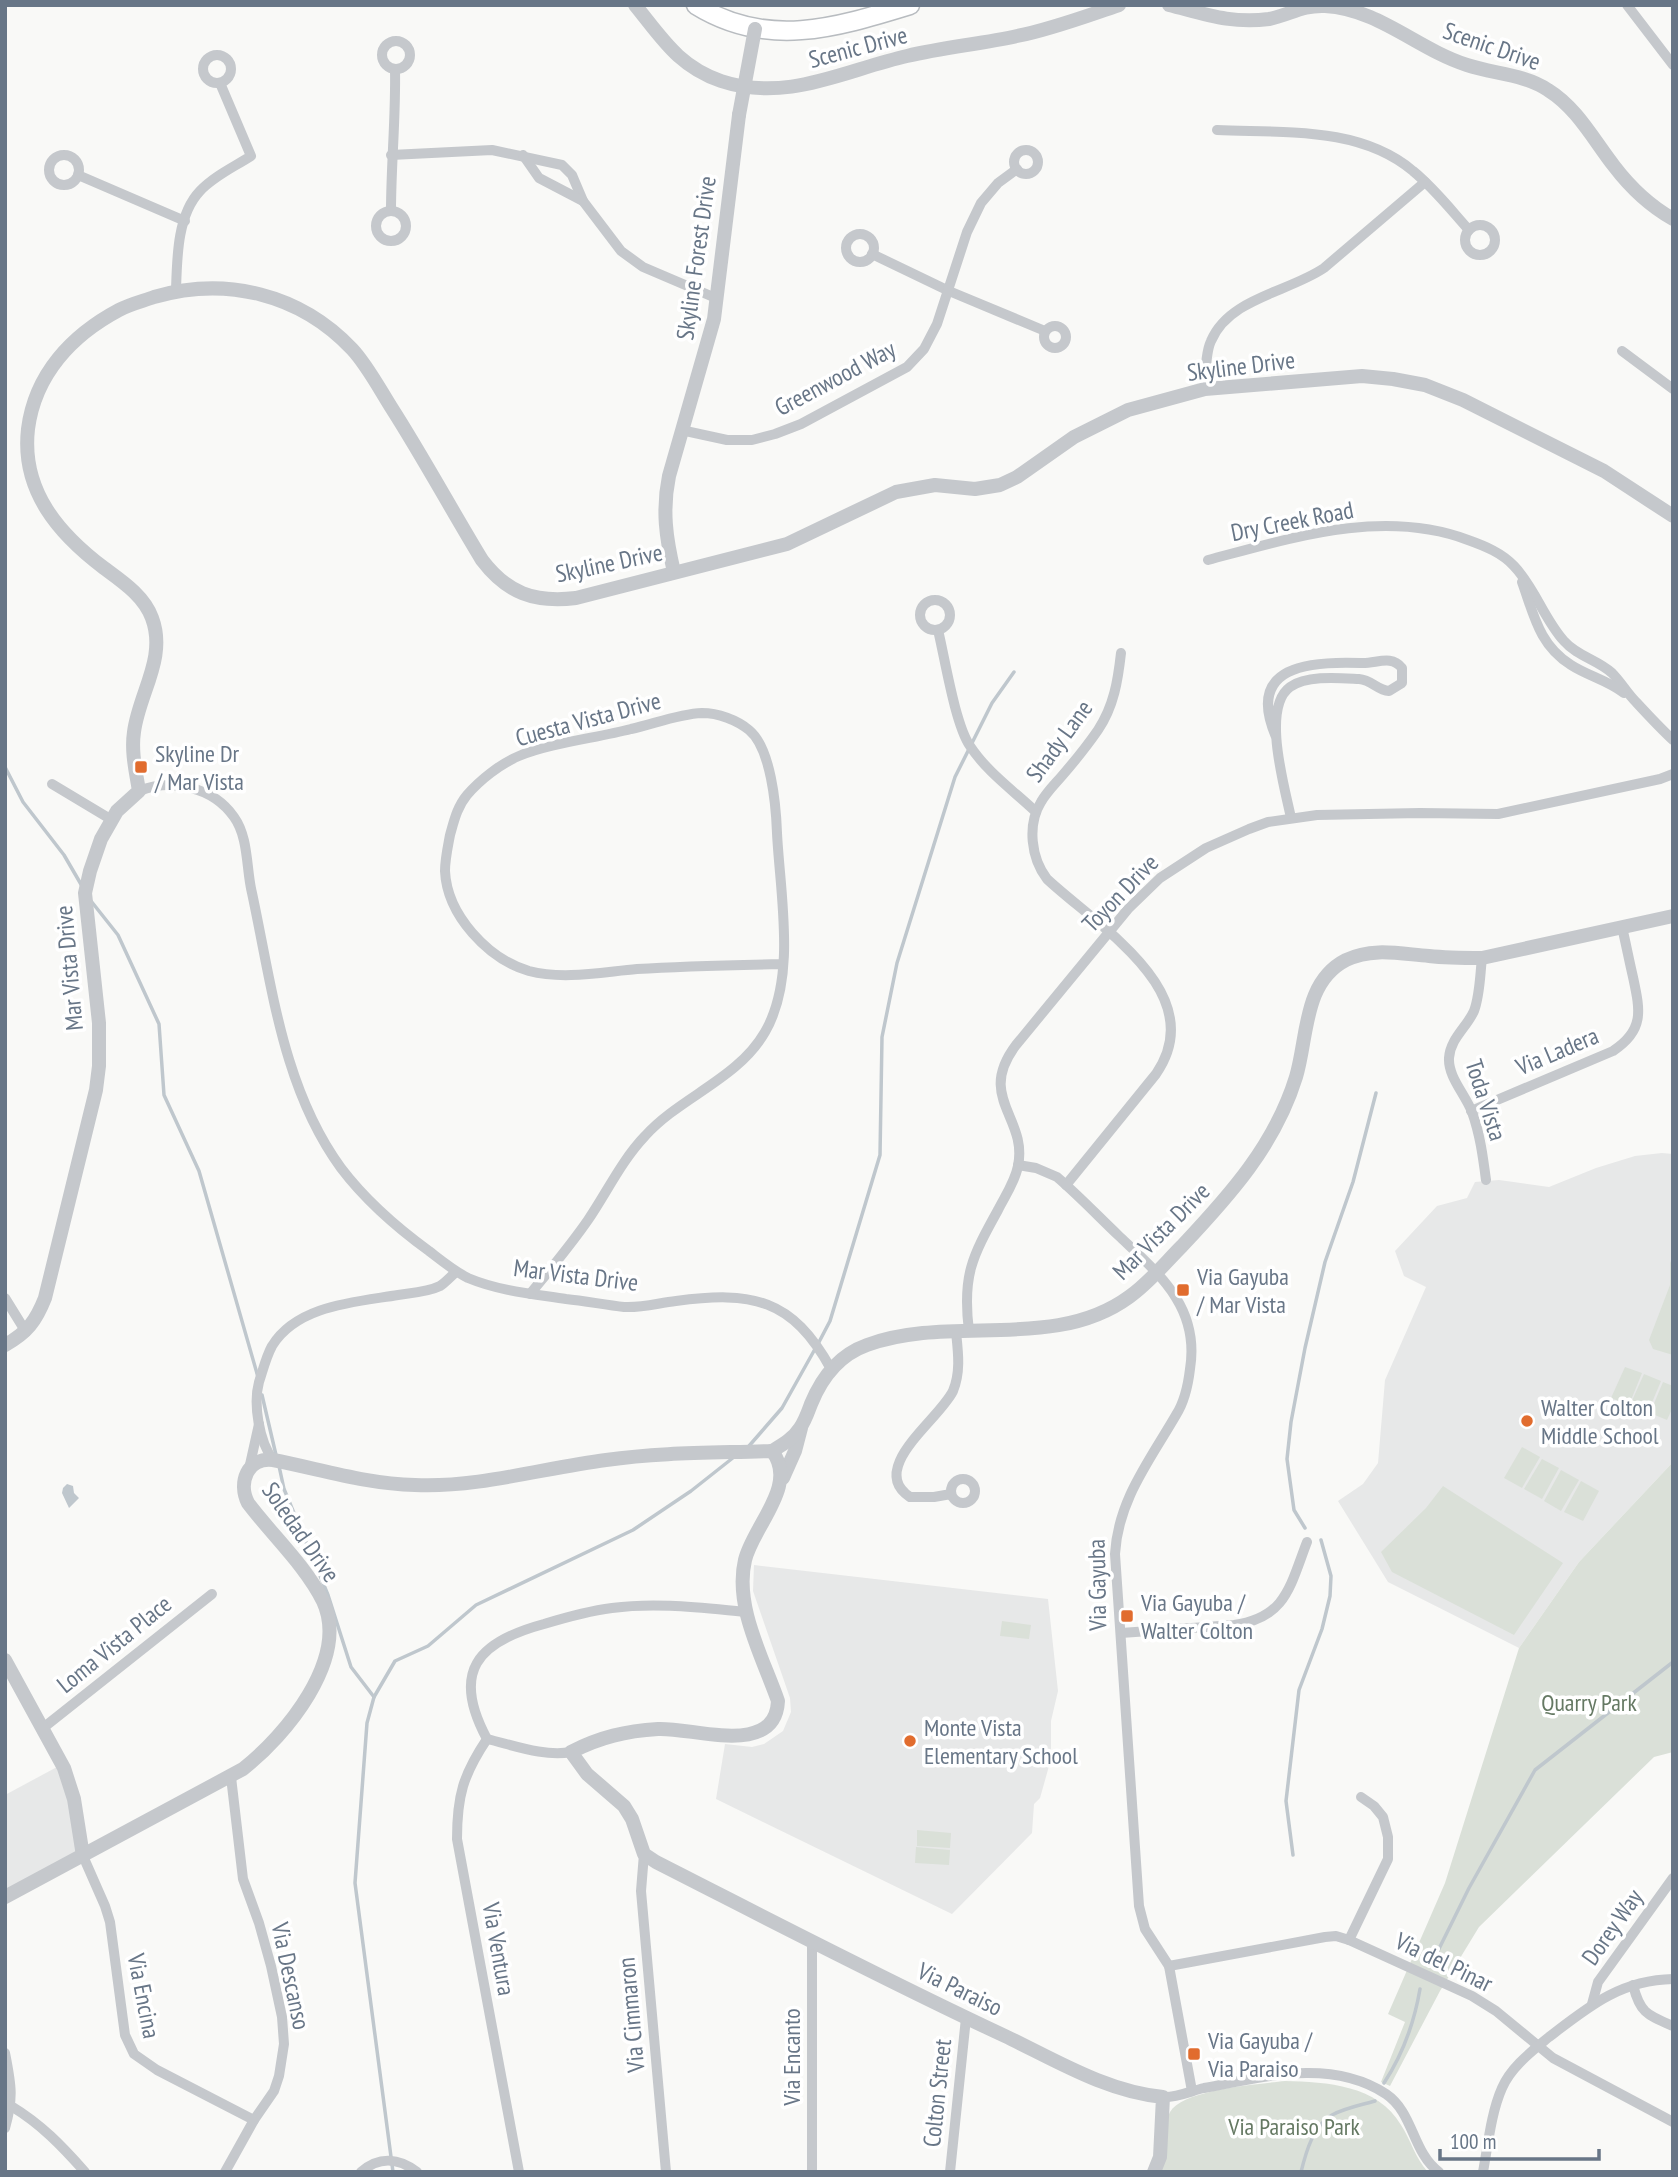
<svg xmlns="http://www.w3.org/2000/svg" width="1678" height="2177" viewBox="0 0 1678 2177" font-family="'PT Sans Narrow',sans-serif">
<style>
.built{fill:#e7e8e8}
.green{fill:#dae0d8}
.water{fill:#bfc7cd}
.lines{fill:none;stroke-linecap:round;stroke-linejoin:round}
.stream{stroke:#bfc7cd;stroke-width:3.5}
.primary-casing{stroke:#b8bcc0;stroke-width:21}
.minor{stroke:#c5c8cc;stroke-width:10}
.tertiary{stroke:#c5c8cc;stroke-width:14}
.primary{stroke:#fff;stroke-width:18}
.tertiary-bridge{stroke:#c5c8cc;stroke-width:14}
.poi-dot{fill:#e16c2e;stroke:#fff;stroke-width:2.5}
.labels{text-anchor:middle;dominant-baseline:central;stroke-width:7;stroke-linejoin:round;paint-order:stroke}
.street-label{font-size:24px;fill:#687687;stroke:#fff}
.poi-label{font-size:24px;fill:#687687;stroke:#fff;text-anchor:start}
.park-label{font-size:24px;fill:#657963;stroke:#fff}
</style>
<rect width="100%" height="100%" fill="#f9f9f7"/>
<g class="built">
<path d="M1662,1153l11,1v308l-94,100 -60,86 -131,-66 -50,-81 25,-17 15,-21 7,-83 41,-93 -22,-11 -9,-25 42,-45 30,-8 8,-16 24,-2 50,7 47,-19 39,-12z"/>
<path d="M754,1565l294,34 10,92 -7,30v38l-11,39 -6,6 -2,29 -80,81 -236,-115 9,-55 27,3 12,-3 19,-13 8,-19 -1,-14 -37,-107z"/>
<path d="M57,1767l7,18 10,41 3,38 -72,34v-103z"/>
</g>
<g class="green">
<path d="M1673,1256v99l-20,-6 -4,-9 21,-55v-22z"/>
<path d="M1625,1367l17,6 -13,32 -18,-7z"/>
<path d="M1644,1374l17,7 -13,31 -18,-7z"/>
<path d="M1663,1382l10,4v21l-6,13 -17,-7z"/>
<path d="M1522,1447l18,10 -18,31 -18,-10z"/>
<path d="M1542,1459l17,9 -17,31 -18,-10z"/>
<path d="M1673,1462v290l-19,5 -175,170 -39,64 -50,95 -9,-4 24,-60 -17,-8 57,-131 74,-235 60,-86z"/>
<path d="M1561,1470l18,10 -18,31 -17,-10z"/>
<path d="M1581,1481l18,10 -16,30 -19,-9z"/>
<path d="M1443,1486l120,77 -49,72 -122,-63 -11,-20 45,-44z"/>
<path d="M1002,1621l29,4 -2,14 -29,-3z"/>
<path d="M917,1830l34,3 -1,15 -33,-2z"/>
<path d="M916,1847l34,3 -1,15 -34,-2z"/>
<path d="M1285,2081c42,1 93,4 116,44 10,15 14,33 27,47h-268c2,-16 3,-47 10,-60 13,-23 90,-28 115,-31z"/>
</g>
<path class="water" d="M67,1484l6,2 1,7 5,5 -10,10 -7,-15 1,-5z"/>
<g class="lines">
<g class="stream">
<path d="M5,767l18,35 41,53 18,31"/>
<path d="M91,901l27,34 41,89 5,71 35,76 59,206"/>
<path d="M819,1342l11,-21 50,-166 2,-118 15,-74 58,-186 37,-74 22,-31"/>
<path d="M262,1395l14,60"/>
<path d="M749,1446l33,-38 33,-59"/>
<path d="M279,1466l5,23 44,106 23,72 23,30"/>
<path d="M1305,1528l-11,-18 -7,-51 4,-37 14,-74 20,-86 28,-80 23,-89"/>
<path d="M1293,1855l-7,-54 13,-111 23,-61 8,-33 1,-20 -10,-36"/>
<path d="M1431,1965l38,-77 66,-118 138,-108"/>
<path d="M1384,2083c19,-29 30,-59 36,-94"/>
<path d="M393,2172l-38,-289 12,-160 7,-26 21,-36 33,-15 48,-41 157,-75 58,-39 43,-34"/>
<path d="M1301,2172c5,-20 12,-46 31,-57 13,-7 29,-10 43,-14"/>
</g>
<defs>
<path id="primary" d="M696,5c71,44 139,23 214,0"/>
</defs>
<use href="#primary" class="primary-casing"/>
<g class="minor">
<path d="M1627,5l46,60"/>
<circle cx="396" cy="55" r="14"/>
<circle cx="217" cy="69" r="14"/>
<path d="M1217,130c66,3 143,-4 196,41 21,17 38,39 56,59"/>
<circle cx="1026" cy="162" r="12"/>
<path d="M391,155l101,-5 70,15 10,10 11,26 38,50 22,16 75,32"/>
<path d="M523,155l16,23 44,23"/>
<circle cx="64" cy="170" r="15"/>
<path d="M78,175l107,46"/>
<path d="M391,211c0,-47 5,-94 4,-142"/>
<circle cx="391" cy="226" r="15"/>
<circle cx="1480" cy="240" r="15"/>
<circle cx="860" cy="248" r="14"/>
<path d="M872,254l77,37 96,40"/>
<path d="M176,291c1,-32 1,-76 24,-100 14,-15 34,-24 51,-35l-31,-73"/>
<circle cx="1055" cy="337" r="11"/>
<path d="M1622,351l51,38"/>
<path d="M1205,389c1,-15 0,-35 6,-48 18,-43 78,-49 113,-73l101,-86"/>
<path d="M681,430l46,10h25l23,-6 26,-10 106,-57 17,-18 13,-25 30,-92 14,-29 17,-20 19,-14"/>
<path d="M1208,560c83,-22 175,-52 260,-20 17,6 34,13 46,26 21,22 30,53 50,75 13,15 34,19 48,32 9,9 15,20 24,29 12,13 24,26 37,38"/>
<path d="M1522,582c12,33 17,63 49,83 17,11 36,15 53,28"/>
<circle cx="935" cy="615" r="15"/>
<path d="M938,630c7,29 17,94 32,116 17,26 44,45 66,66"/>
<path d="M1276,737c-31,-72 34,-76 85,-74 15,1 30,-9 41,5v15l-13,8c-12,-1 -17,-11 -30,-12 -20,-1 -52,-4 -69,8 -29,21 -5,101 1,131"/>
<path d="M52,784l60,36"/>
<path d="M139,791c33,-13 74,-4 95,26 15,21 12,52 18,76 20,93 31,196 89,275 25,33 55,59 88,83 13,10 25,20 39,27 31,13 65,16 98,21 20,2 39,6 58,8 19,1 34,-4 52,-6 76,-10 116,-3 155,68"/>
<path d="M1482,958c-2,17 -2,37 -8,53 -7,16 -24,28 -25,47 -1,19 16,36 23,54 8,22 11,45 14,68"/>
<path d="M1471,1111l142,-60c32,-21 27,-41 20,-74 -4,-17 -7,-33 -11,-50"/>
<path d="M1018,1165l18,3 21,9c21,18 41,39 62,59 40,38 81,71 71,133 -2,17 -5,32 -14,46 -26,45 -58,85 -61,139l24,352 6,23 24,37 23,125"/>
<path d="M1066,1185l90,-111c56,-81 -59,-148 -109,-195 -16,-21 -20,-54 -6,-77 5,-9 13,-17 20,-25 13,-15 26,-31 37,-47 16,-24 20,-50 23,-77"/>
<path d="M530,1294c20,-24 40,-48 58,-74 19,-28 34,-60 57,-84 35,-39 93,-57 120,-104 32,-55 15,-138 12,-199 -1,-28 -6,-85 -28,-103 -12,-10 -31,-17 -47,-17 -24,1 -48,11 -71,16 -34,9 -81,14 -112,27 -19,8 -39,24 -52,39 -10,12 -13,26 -17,40 -2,11 -5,24 -5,36 2,44 43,88 84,100 35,9 73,1 108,-2 48,-3 97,-4 145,-5"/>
<path d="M5,1298l21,34"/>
<path d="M969,1331c-7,-55 3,-74 29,-121 7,-14 17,-28 20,-44 10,-49 -42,-68 -2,-121l112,-136 32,-31 46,-30 43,-19 19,-7 49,-7 103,-2 78,1 162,-35 13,-5"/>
<path d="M273,1460c-14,-19 -20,-56 -14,-78 4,-12 7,-25 13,-36 25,-41 84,-44 126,-51 13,-2 30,-3 42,-9 6,-4 11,-10 16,-14"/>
<path d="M249,1469l10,-45"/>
<circle cx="963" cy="1491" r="12"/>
<path d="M951,1494l-17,3h-24c-43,-29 29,-77 43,-106 8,-19 5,-40 3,-59"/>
<path d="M1121,1633l113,-8c52,-7 56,-39 73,-83"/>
<path d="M43,1728l169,-134"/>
<path d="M487,1739c-24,36 -30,57 -30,100l62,333"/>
<path d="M487,1739c-36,-67 -10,-97 57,-115 23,-7 45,-13 68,-16 45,-6 90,0 134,4"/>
<path d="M487,1739c26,6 57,18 84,13"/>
<path d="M644,1854l-3,37 25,281"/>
<path d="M83,1856l22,50 5,16 15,113 9,19 23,16 97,50"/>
<path d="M1349,1940l39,-81v-22l-5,-20 -9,-11 -13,-9"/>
<path d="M1169,1966l156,-29 11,-1 13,4 123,56 24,15 57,47 120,64"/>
<path d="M1633,1985c7,28 14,30 40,41"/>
<path d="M1592,2004l6,-22 75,-104"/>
<path d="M5,2053c6,31 9,44 0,75"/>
<path d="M1163,2097c13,1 28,-6 41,-9 59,-11 127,-30 182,6 28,19 26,58 53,78"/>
<path d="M11,2106c30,18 51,40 74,66"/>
<path d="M225,2172l29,-52 20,-29 5,-15 5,-32 -2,-27 -11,-51 -12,-43 -16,-44 -12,-102"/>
<path d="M361,2172c18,-16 38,-14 56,0"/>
<path d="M812,2172v-230"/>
<path d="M950,2172l16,-154"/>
<path d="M1483,2172c5,-27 8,-59 19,-84 9,-21 29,-36 47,-51 39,-30 71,-57 124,-58"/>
</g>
<g class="tertiary">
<path d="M635,5c27,33 43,61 86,76 66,22 124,-11 186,-25 37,-9 74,-12 110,-20 35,-7 69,-20 102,-31"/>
<path d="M1169,5c36,9 62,19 100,14 21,-4 32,-14 56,-13 54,3 92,43 142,59 27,9 57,9 81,25 29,18 45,49 66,76 16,21 36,40 59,53"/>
<path d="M674,572c-8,-34 -12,-62 -5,-96l45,-157 25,-204"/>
<path d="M5,1345c22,-12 31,-24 40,-47l51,-208 3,-24v-43l-14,-130 5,-22 11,-32 16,-28 22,-20c-3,-19 -8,-39 -5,-59 5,-39 33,-74 18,-114 -8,-22 -29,-36 -48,-50 -45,-34 -83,-77 -76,-139 7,-55 44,-94 91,-119 11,-6 24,-9 35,-13 72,-21 146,-3 198,52 15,16 27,39 39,58 32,50 60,102 91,153 25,33 52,43 94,38l211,-54 109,-52 39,-7 40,4 25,-4 17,-8 57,-40 54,-27 77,-21 157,-13 31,3 32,6 38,15 141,71 69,45"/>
<path d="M783,1478l12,-27 6,-23"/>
<path d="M5,1660l59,108 10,31 9,57"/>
<path d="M5,1897l238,-128c42,-33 107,-110 80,-168 -18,-36 -51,-66 -75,-98 -10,-20 -1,-46 25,-43 47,9 93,24 142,25 62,3 129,-17 191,-25 55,-8 110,-7 166,-9"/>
<path d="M1154,2172l6,-15 3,-60c-56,-5 -108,-37 -158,-61 -118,-55 -233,-115 -349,-174l-12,-8 -12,-35 -8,-13 -37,-32 -16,-22c29,-15 55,-21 87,-23 35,-2 117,29 120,-28 -15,-43 -44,-95 -33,-141 8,-34 54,-75 27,-109 10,-6 21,-12 28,-23 5,-7 8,-16 11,-24 11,-27 28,-49 56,-59 84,-31 187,7 262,-48 20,-14 36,-34 53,-51 48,-51 93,-101 114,-169 12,-40 7,-95 50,-117 27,-13 55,-6 83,-4 18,2 35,2 53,2l191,-42"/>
</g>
<use href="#primary" class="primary"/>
<path class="tertiary-bridge" d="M739,115l16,-86"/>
</g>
<g class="poi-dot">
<rect x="134" y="760" width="14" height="14" rx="3.5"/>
<rect x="1176" y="1283" width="14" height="14" rx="3.5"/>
<circle cx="1527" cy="1421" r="7"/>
<rect x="1120" y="1609" width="14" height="14" rx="3.5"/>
<circle cx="910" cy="1741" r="7"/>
<rect x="1187" y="2047" width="14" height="14" rx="3.5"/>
</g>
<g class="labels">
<g class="street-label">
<text transform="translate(1492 46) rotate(19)">Scenic Drive</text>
<text transform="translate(858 47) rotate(-15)">Scenic Drive</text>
<text transform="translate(696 258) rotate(-82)">Skyline Forest Drive</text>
<text transform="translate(1241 366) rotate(-7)">Skyline Drive</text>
<text transform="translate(835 378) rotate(-28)">Greenwood Way</text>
<text transform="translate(1292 521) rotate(-11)">Dry Creek Road</text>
<text transform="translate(609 563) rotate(-12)">Skyline Drive</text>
<text transform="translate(588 719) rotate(-15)">Cuesta Vista Drive</text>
<text transform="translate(1059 741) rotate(-54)">Shady Lane</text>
<text transform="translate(1120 893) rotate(-46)">Toyon Drive</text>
<text transform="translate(69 968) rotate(-95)">Mar Vista Drive</text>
<text transform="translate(1557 1051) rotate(-23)">Via Ladera</text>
<text transform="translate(1486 1100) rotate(72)">Toda Vista</text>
<text transform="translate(1161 1231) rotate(-45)">Mar Vista Drive</text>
<text transform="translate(576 1275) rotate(7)">Mar Vista Drive</text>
<text transform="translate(301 1532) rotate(55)">Soledad Drive</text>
<text transform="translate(1097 1585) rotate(-91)">Via Gayuba</text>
<text transform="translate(114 1644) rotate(-39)">Loma Vista Place</text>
<text transform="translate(1612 1927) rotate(-55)">Dorey Way</text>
<text transform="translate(499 1949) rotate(80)">Via Ventura</text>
<text transform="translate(1444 1962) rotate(26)">Via del Pinar</text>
<text transform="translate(291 1976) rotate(78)">Via Descanso</text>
<text transform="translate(960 1989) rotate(26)">Via Paraiso</text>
<text transform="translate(144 1996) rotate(79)">Via Encina</text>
<text transform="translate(631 2015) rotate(-95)">Via Cimmaron</text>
<text transform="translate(791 2057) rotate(-90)">Via Encanto</text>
<text transform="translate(937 2093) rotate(-84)">Colton Street</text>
</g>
<g class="poi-label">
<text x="155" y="753">Skyline Dr<tspan x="155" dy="28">/ Mar Vista</tspan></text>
<text x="1197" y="1276">Via Gayuba<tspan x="1197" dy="28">/ Mar Vista</tspan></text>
<text x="1541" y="1407">Walter Colton<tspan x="1541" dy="28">Middle School</tspan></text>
<text x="1141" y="1602">Via Gayuba /<tspan x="1141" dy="28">Walter Colton</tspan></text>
<text x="924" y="1727">Monte Vista<tspan x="924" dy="28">Elementary School</tspan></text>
<text x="1208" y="2040">Via Gayuba /<tspan x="1208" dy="28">Via Paraiso</tspan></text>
</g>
<g class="park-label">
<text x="1589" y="1702">Quarry Park</text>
<text x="1294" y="2126">Via Paraiso Park</text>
</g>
</g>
<rect width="1678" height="2177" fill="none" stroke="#687687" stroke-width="14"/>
<path d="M1440 2149v10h159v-10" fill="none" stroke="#687687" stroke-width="3.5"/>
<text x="1450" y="2149" font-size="21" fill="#687687" stroke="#ffffff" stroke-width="5" paint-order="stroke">100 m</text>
</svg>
